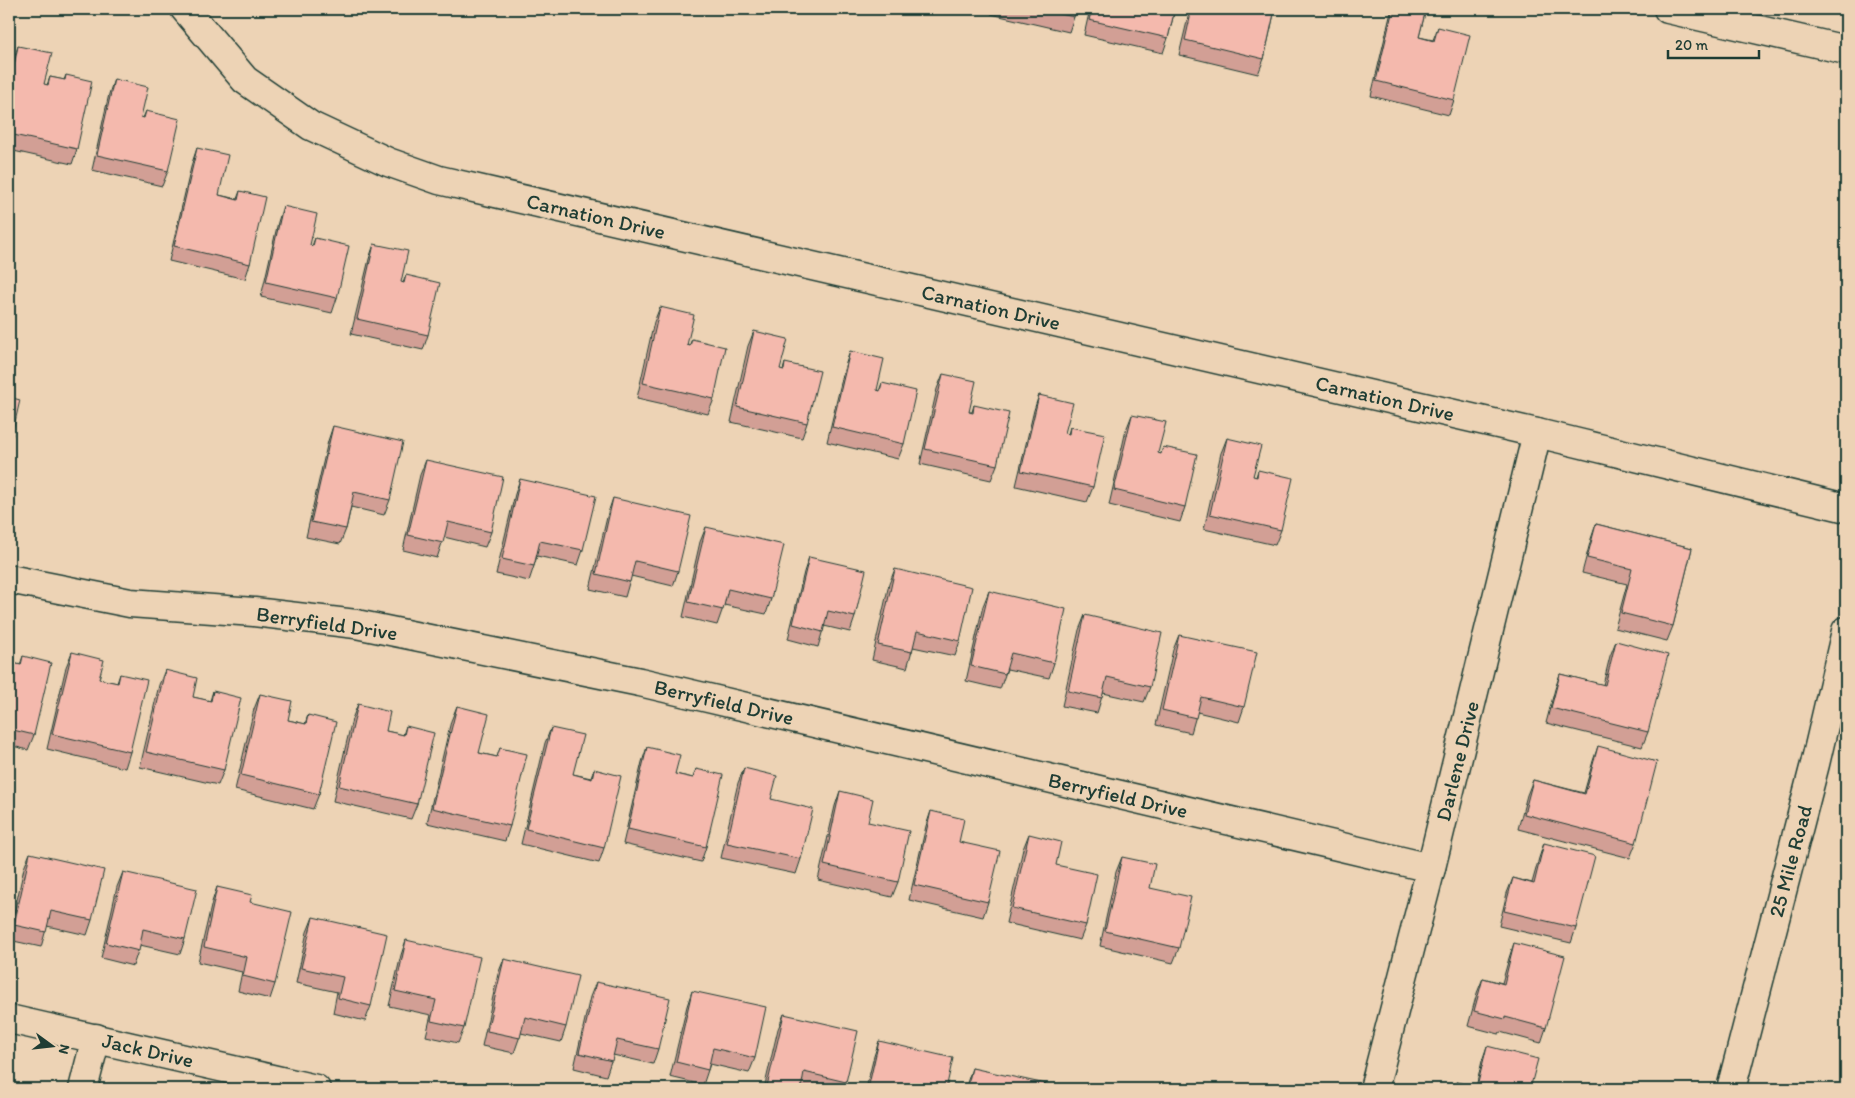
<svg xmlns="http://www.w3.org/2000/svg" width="1855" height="1098" viewBox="0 0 1855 1098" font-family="Itim,sans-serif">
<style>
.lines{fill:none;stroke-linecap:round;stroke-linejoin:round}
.minor-casing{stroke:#1f3d34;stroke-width:31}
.tertiary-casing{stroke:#1f3d34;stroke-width:31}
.minor{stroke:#edd3b5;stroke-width:28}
.tertiary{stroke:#edd3b5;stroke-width:28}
.wall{fill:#d29f95;stroke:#1f3d34}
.building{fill:#f4b9ad;stroke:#1f3d34}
.labels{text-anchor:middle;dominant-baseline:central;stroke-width:4.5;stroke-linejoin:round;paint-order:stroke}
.street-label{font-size:21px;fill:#1f3d34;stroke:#edd3b5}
</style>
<rect width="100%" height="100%" fill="#edd3b5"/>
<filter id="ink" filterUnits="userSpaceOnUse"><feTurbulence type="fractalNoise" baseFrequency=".02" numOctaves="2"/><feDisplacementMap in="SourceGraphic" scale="10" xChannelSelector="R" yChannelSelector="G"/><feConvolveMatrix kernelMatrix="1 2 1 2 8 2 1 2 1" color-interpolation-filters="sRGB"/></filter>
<g filter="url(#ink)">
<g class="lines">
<defs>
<g id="minor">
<path d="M185,9l60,71 66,46 77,36 51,18 1098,253 309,75"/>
<path d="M1668,9l178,41"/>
<path d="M9,579l121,24 124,9 102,12 284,58 791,186"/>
<path d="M9,1019l307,70"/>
<path d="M83,1089l13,-51"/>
<path d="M1374,1089l57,-221 106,-435"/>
</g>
<path id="tertiary" d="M1731,1089l84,-325 31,-133"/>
</defs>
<use href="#minor" class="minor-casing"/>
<use href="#tertiary" class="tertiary-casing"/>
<use href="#minor" class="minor"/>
<use href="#tertiary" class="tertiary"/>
</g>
<g class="wall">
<path d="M963,9h12l-1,2z"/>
<path d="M992,9h84l-2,8 -5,15 -78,-18z"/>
<path d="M1090,9h85l-7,29 -5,15 -79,-18z"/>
<path d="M1190,9h85l-11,50 -6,15 -79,-19z"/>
<path d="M1392,9h34l-7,28 14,3 5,-13 16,73 -5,15 -78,-19 19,-80z"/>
<path d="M18,46l26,38 3,1 3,-8 14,3 2,-5 11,74 -5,15 -63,-14v-69l4,-20z"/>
<path d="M114,79l27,38 2,1 3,-7 22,60 -6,15 -70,-16 17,-76z"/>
<path d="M197,148l22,47 18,4 3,-8 10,73 -5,15 -76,-18 23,-98z"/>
<path d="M283,206l27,39 2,1 3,-8 22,60 -5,15 -71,-16 17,-75z"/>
<path d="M374,244l27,38 2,1 3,-8 22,60 -5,15 -72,-16 18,-75z"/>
<path d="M660,307l27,38 2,1 3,-7 22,60 -6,15 -71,-16 17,-76z"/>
<path d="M754,331l26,38 3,1 2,-7 22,60 -5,15 -71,-16 17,-76z"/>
<path d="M850,351l27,39 2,1 3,-8 22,61 -6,15 -71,-17 18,-76z"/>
<path d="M943,374l26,38h3l2,-7 23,60 -6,15 -71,-16 17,-75z"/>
<path d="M1039,395l26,38 3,1 2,-7 23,60 -6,15 -71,-16 18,-76z"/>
<path d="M1132,415l26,38 3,1 2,-7 22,60 -5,15 -71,-17 17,-75z"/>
<path d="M333,426l57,74 -6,15 -33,-8 -5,22 -6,15 -34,-7 22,-96z"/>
<path d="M1227,438l26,38 3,1 2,-7 23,60 -6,15 -71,-16 17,-76z"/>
<path d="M426,460l65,72 -6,15 -41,-10 -7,21 -34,-8 17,-75z"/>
<path d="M520,479l63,71 -5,15 -41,-9 -3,10 -5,15 -33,-7 19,-80z"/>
<path d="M613,498l65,73 -5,15 -42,-10 -6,21 -35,-8 18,-76z"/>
<path d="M1596,524l96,24 -19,78 -6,15 -52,-13 12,-44 -45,-11 9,-34z"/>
<path d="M706,527l65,72 -5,15 -42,-9 -7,20 -34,-8 17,-75z"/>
<path d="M809,557l46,60 -5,15 -26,-6 -6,21 -30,-8 16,-67z"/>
<path d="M895,569l65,72 -5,15 -42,-9 -6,21 -35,-8 17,-76z"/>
<path d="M989,591l65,72 -5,15 -42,-9 -7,20 -34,-8 17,-75z"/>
<path d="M1085,615l65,72 -6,15 -41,-9 -6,20 -35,-7 17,-76z"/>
<path d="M1179,635l65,72 -5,15 -42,-10 -6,21 -35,-8 17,-75z"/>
<path d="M1616,641l32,91 -6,15 -96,-24 9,-34 5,-15 43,11 7,-29z"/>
<path d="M72,652l27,27 18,4 3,-9 10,78 -5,16 -78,-19 19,-82z"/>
<path d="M23,656l11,79 -6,15 -19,-5v-83l11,3z"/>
<path d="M165,670l28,27 17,4 3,-10 11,79 -6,15 -78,-18 19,-82z"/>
<path d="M260,694l28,26 17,4 3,-9 11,79 -6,15 -78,-19 19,-81z"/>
<path d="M358,704l28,27 17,4 3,-9 11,78 -6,15 -78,-18 19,-82z"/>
<path d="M457,706l22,47 18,4 3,-9 10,78 -5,15 -78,-18 24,-102z"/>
<path d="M551,728l22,46 18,4 3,-9 10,79 -5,15 -78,-19 24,-101z"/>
<path d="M1598,746l38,97 -6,15 -112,-29 9,-34 6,-15 51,13 9,-32z"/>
<path d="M647,747l28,27 18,4 3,-9 10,78 -5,15 -78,-18 19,-82z"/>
<path d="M744,768l27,31 30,60 -5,15 -75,-16 17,-75z"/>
<path d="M840,791l28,31 30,60 -6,15 -74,-17 17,-74z"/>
<path d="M931,811l28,31 29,60 -5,15 -74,-17 17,-74z"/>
<path d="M1029,834l27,31 30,60 -6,15 -74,-17 17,-74z"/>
<path d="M1544,843l32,85 -5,15 -72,-17 8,-33 6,-15 19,5 7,-25z"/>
<path d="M30,853l62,67 -5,15 -40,-9 -6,21 -32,-7v-3l15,-69z"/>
<path d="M1122,857l28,31 29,60 -6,15 -73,-17 16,-74z"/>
<path d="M123,872l62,67 -5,15 -40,-9 -7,21 -32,-8 16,-71z"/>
<path d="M217,887l33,15 25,82 -5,15 -32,-8 4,-19 -44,-10 14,-60z"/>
<path d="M313,917l58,89 -6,15 -32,-8 4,-21 -41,-9 11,-51z"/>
<path d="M406,940l58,88 -6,15 -32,-7 5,-21 -42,-9 12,-51z"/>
<path d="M1514,943l32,85 -5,15 -41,-11 -1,2 -31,-8 9,-33 6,-15 19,5 7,-25z"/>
<path d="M504,959l62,68 -5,15 -40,-9 -7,20 -32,-7 16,-72z"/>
<path d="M596,982l62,67 -5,15 -40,-9 -7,21 -32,-8 16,-71z"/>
<path d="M692,991l63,67 -6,15 -39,-9 -7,21 -33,-8 17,-71z"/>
<path d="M784,1014l62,68 -3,7h-35l-7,-1v1h-37l14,-60z"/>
<path d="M879,1041l67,48h-80l8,-33z"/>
<path d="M1487,1046l43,43h-77l3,-7 20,5 6,-26z"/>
<path d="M972,1068l73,21h-80z"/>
</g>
<g class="building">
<path d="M1038,9h38l-2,8z"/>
<path d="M1092,9h83l-7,29 -79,-18z"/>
<path d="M1192,9h83l-11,50 -79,-19z"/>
<path d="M1393,9h33l-7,28 15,4 4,-14 32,8 -16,65 -78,-19z"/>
<path d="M18,46l34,7 -8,31 4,1 2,-8 15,3 1,-5 26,6 -15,68 -68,-15v-44z"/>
<path d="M114,79l34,8 -7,30 3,1 2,-7 34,8 -12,52 -71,-16z"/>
<path d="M197,148l31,7 -9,40 19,5 2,-9 25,6 -15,67 -76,-18z"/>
<path d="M283,206l34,8 -7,31 3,1 2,-8 34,8 -12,52 -71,-16z"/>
<path d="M374,244l34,7 -7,31 3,1 2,-8 34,8 -12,52 -71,-16z"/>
<path d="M660,307l34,8 -7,30 3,1 2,-7 33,8 -11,52 -71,-16z"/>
<path d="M754,331l34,8 -8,30 4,1 1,-7 35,8 -13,52 -70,-16z"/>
<path d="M850,351l34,8 -7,31 3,1 2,-8 34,8 -12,53 -72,-17z"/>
<path d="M943,374l33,7 -7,31 4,1 1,-8 35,8 -12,52 -72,-16z"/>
<path d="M1039,395l34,8 -8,30 4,1 1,-7 35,7 -12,53 -72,-16z"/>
<path d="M9,397l11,3 -11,48z"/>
<path d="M1132,415l34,7 -8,31 3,1 2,-7 34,7 -12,53 -71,-17z"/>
<path d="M333,426l70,16 -13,58 -36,-8 -8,37 -35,-7z"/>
<path d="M1227,438l34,8 -8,30 4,1 1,-7 35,8 -12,52 -71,-16z"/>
<path d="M426,460l77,17 -12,55 -43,-10 -5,21 -35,-8z"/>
<path d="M520,479l76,17 -13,54 -43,-9 -6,25 -32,-7z"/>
<path d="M613,498l78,18 -13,55 -43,-10 -5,21 -34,-8z"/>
<path d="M1596,524l96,24 -19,78 -52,-13 11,-44 -45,-11z"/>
<path d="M706,527l78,18 -13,54 -43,-10 -5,21 -35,-8z"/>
<path d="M809,557l57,13 -11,47 -27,-6 -5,21 -30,-8z"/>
<path d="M895,569l77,18 -12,54 -43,-10 -5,21 -34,-7z"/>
<path d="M989,591l77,18 -12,54 -43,-10 -6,21 -34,-8z"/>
<path d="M1085,615l77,18 -12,54 -43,-10 -5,21 -34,-7z"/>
<path d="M1179,635l78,17 -13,55 -43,-10 -5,21 -34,-8z"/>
<path d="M1616,641l52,14 -20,77 -97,-24 9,-34 45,11z"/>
<path d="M72,652l32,8 -5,19 19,4 2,-9 27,6 -17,72 -78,-18z"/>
<path d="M23,656l28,7 -17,72 -25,-6v-67l12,3z"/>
<path d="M165,670l32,8 -4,19 18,4 2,-10 28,7 -17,72 -78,-18z"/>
<path d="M260,694l32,7 -4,19 18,4 2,-9 28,7 -17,72 -78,-19z"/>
<path d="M358,704l32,8 -4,19 18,4 2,-9 28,7 -17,71 -78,-18z"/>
<path d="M457,706l32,8 -10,39 18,4 3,-9 27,6 -17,72 -78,-18z"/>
<path d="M551,728l32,7 -10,39 19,5 2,-10 27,7 -17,72 -78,-19z"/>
<path d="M1598,746l59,16 -21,81 -112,-29 9,-34 52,14z"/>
<path d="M647,747l33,8 -5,19 18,4 3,-9 27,6 -17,72 -78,-18z"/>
<path d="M744,768l33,8 -6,23 42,10 -12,50 -74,-16z"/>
<path d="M840,791l33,8 -5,23 41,9 -11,51 -74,-17z"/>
<path d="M931,811l33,8 -5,23 41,9 -12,51 -74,-17z"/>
<path d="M1029,834l32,8 -5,23 41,9 -11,51 -74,-17z"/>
<path d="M1544,843l51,13 -19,72 -72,-17 9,-33 21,6z"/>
<path d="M30,853l74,17 -12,50 -41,-9 -5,21 -32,-7z"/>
<path d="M1122,857l33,7 -5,24 41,9 -12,51 -74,-17z"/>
<path d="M123,872l74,17 -12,50 -42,-10 -4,22 -33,-8z"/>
<path d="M217,887l35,8 -2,7 42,10 -17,72 -32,-8 4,-19 -43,-10z"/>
<path d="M313,917l74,17 -16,72 -33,-8 5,-21 -42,-9z"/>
<path d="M406,940l74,17 -16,71 -33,-7 5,-21 -41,-9z"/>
<path d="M1514,943l51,13 -19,72 -41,-11v2l-31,-8 9,-33 21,6z"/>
<path d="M504,959l74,17 -12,51 -41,-10 -5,21 -33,-7z"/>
<path d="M596,982l74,16 -12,51 -41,-9 -5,21 -33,-8z"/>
<path d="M692,991l74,16 -11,51 -42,-10 -5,22 -32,-8z"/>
<path d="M784,1014l74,17 -12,51 -42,-10 -3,17h-19l-15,-3z"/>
<path d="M879,1041l74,17 -7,31h-78z"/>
<path d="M1487,1046l51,13 -8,30h-76l2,-7 21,5z"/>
<path d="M972,1068l74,16 -1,5h-78z"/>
</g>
</g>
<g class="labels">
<g class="street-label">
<text transform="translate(596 216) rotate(13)">Carnation Drive</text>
<text transform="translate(991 307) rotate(13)">Carnation Drive</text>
<text transform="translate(1385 398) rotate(13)">Carnation Drive</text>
<text transform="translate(327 623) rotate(8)">Berryfield Drive</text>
<text transform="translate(724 702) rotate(13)">Berryfield Drive</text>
<text transform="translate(1457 761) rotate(-76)">Darlene Drive</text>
<text transform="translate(1118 795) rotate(13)">Berryfield Drive</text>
<text transform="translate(1790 861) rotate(-75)">25 Mile Road</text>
<text transform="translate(148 1050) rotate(13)">Jack Drive</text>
</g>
</g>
<rect width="1855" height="1098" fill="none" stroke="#edd3b5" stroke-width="30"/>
<rect x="15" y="15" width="1825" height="1068" fill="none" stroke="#1f3d34" stroke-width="2" filter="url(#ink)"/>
<g transform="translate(52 1046) rotate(105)" stroke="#edd3b5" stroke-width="4" paint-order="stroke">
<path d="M0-4L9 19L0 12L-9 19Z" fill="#1f3d34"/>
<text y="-8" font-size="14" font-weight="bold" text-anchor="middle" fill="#1f3d34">N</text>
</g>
<path d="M1668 50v8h91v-8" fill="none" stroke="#1f3d34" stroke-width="2.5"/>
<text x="1675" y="50" font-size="15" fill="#1f3d34" stroke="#edd3b5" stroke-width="4" paint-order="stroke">20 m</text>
</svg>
